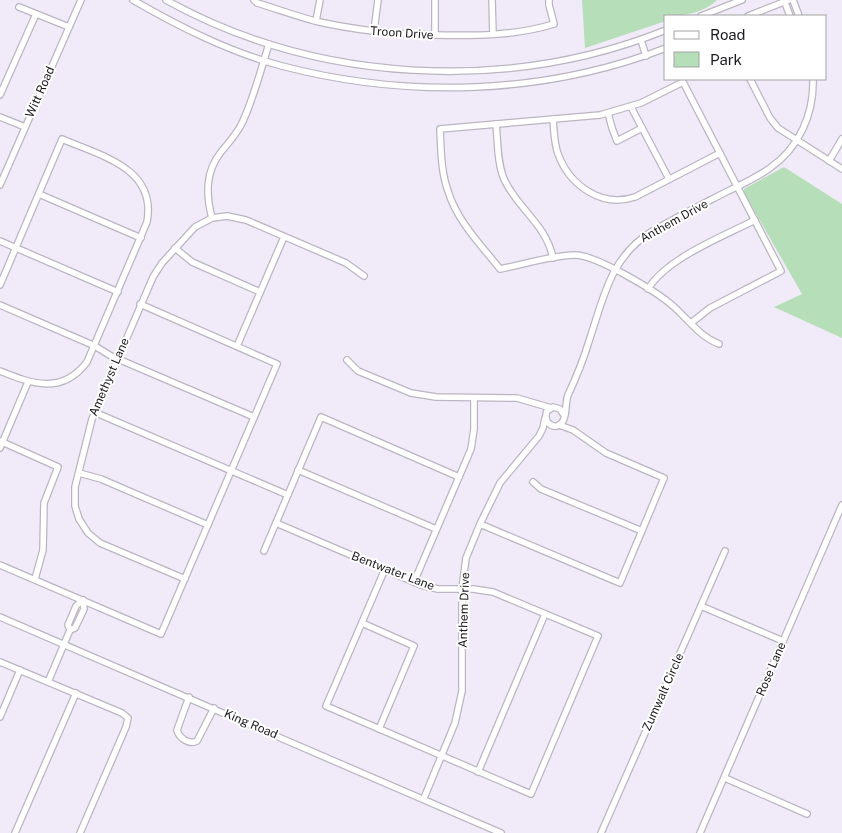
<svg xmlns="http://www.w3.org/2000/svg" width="842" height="833" viewBox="0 0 842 833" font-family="'Public Sans',sans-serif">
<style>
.green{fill:#b6deb8}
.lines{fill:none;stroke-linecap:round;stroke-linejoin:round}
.minor-casing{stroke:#bbb5c2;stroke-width:8}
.minor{stroke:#fff;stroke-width:5.5}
.labels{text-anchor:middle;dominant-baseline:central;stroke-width:4;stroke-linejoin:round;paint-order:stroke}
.street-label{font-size:12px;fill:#1c1a1f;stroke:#fff}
</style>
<rect width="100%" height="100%" fill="#f1ebf9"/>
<g class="green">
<path d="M582,0h135c-13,13 -34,16 -51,16v5l-81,27z"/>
<path d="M784,167l58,37v134l-68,-31 28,-13 -58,-101v-4z"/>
</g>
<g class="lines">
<defs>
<g id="minor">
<path d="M133,0c47,27 96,52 149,66 126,33 262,29 384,-18"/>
<path d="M166,0c150,83 340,94 500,30"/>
<path d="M254,0l3,3c20,6 39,13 58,18 39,9 78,13 118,14 41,1 81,1 121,-11l-5,-19v-5"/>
<path d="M492,0l1,34"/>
<path d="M784,0l6,16"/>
<path d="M793,0l6,16"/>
<path d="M19,7l50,20"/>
<path d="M701,16l41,-16"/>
<path d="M748,16l41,-16"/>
<path d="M316,21l4,-21"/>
<path d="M374,31l4,-31"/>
<path d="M435,35v-35"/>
<path d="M641,40l5,16"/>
<path d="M750,79l20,39 8,10 64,41"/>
<path d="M0,95l36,-81"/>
<path d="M631,107l38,72"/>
<path d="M608,113l4,15 5,13 25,-13"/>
<path d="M0,117l25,10"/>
<path d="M553,119c1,12 1,24 5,35 12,32 44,54 77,43l85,-44"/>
<path d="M496,124c2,18 1,38 8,55 13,29 42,45 49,79"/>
<path d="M829,161l13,-22"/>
<path d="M0,185l81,-185"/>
<path d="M39,194l102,44"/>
<path d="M212,218c-6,-23 -7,-46 9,-66 8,-10 17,-19 22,-31 11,-24 18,-52 26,-77"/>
<path d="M0,241l118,51"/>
<path d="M175,248l17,14 68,30"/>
<path d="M0,285l62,-146c39,17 95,29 85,83l-60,140c-25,33 -55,22 -87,9"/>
<path d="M648,289c19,-31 74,-52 107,-69"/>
<path d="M0,305l95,41 16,10 143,61"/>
<path d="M691,323l19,-15 71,-37 -98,-189 -42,21 -41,12 -160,14c1,21 1,43 8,62 9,30 33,54 52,78 22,-4 53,-14 75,-14 21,0 81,36 98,51 16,14 26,30 46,38"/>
<path d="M237,346l47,-109"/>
<path d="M347,360l11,11 53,22 25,4 81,1 34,10"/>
<path d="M94,412l194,83"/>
<path d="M564,415l-4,-6 -7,-2 -6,4c-5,13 10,21 16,10 4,-7 2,-18 5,-26 9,-19 16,-37 22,-57 14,-42 21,-81 61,-106 24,-14 50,-27 75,-40 15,-7 30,-14 44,-24 29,-20 44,-54 43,-89"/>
<path d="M0,441l58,26 -14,36 -1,47 -8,29"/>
<path d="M0,448l28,-66"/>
<path d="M298,470l138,59"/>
<path d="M79,473l22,6 107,46"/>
<path d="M533,482l8,7 101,42"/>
<path d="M276,523l145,62 17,4h35l20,3 105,44 -67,158 -205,-88 59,-137"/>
<path d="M480,524l140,59 44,-105 -58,-25 -33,-23 -14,-5"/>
<path d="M264,551l57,-134 138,60"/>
<path d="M0,565l161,69 116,-270 -137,-60"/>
<path d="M185,579l-85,-36 -12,-10 -9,-14 -4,-13v-19l17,-68 61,-142 9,-14 33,-36 17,-9 15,-2 19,4 100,43 18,13"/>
<path d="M414,582l57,-133 3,-20v-31"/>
<path d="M701,606l82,35"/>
<path d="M0,617l501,216"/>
<path d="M362,623l52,23 -35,83"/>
<path d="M70,630l5,-2 9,-19 -1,-9"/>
<path d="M0,662l122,51 6,5 -2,9 -46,106"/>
<path d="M48,682l22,-52 -2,-5 8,-19 7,-6"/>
<path d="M189,697l-12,33c2,8 12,15 20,11l17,-33"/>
<path d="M0,717l20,-47"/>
<path d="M478,772l67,-158"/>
<path d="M725,778l82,36"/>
<path d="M424,798l31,-75 7,-32v-102l4,-31 14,-34 20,-41 39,-47 4,-8 2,-10"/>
<path d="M15,833l61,-140"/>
<path d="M601,833l124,-282"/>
<path d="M700,833l142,-328"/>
</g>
</defs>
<use href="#minor" class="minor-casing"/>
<use href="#minor" class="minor"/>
</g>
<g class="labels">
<g class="street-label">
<text transform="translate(402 33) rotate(4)">Troon Drive</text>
<text transform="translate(40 92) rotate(-66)">Witt Road</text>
<text transform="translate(674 221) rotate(-29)">Anthem Drive</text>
<text transform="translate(109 377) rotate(-67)">Amethyst Lane</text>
<text transform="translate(393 571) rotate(21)">Bentwater Lane</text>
<text transform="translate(464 610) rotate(-88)">Anthem Drive</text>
<text transform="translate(771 669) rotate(-67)">Rose Lane</text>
<text transform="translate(663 692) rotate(-66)">Zumwalt Circle</text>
<text transform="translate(251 724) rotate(23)">King Road</text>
</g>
</g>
<rect x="664" y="15" width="162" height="65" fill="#ffffff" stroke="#a4a3a5"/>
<rect x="674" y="31" width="25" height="8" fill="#ffffff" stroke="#a4a3a5"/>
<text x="710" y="40" font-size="15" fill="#1c1a1f">Road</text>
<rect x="674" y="52" width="25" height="15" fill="#b6deb8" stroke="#a4a3a5"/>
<text x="710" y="65" font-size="15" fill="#1c1a1f">Park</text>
</svg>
